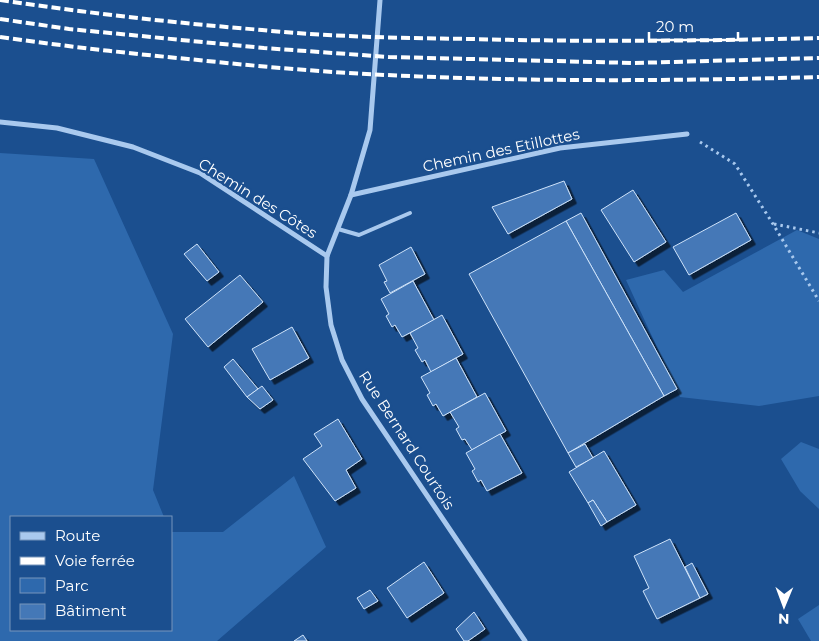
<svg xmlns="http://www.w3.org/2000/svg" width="819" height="641" viewBox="0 0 819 641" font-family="Montserrat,sans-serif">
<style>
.green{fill:#2e69ad}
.building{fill:#4478b7;stroke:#cfe3fa;filter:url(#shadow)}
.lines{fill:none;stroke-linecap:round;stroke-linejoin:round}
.path{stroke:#a9c9ee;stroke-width:3;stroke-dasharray:2.5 4;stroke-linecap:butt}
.service{stroke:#a9c9ee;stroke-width:4}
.minor{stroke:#a9c9ee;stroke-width:5}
.rail{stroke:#fff;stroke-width:4;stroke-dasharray:9 4;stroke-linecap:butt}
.labels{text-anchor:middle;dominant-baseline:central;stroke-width:4.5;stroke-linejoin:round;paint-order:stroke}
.street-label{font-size:15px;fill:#fff;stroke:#1b4f8f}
</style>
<defs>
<filter id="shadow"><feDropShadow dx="4.5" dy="4.5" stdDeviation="0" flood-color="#0009"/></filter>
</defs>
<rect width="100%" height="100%" fill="#1b4f8f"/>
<g class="green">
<path d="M0,153l94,6 79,175 -20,156 11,27h-153v113h160v-98h52l71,-56 32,71 -109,94h-217z"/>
<path d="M797,230l22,9v157l-60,10 -79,-9 -54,-117 38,-10 19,22z"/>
<path d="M801,442l18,7v60l-19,-18 -19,-32z"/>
<path d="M819,605v36h-8l-13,-22z"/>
</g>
<g class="building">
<path d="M564,181l8,18 -64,35 -16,-27z"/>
<path d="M633,190l33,52 -32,20 -33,-52z"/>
<path d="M581,213l96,176 -13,7 -98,-175z"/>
<path d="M736,213l15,27 -62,35 -16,-28z"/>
<path d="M566,221l98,175 -96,57 -99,-179z"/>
<path d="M197,244l22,28 -12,9 -23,-27z"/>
<path d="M411,247l14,27 -35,19 -6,-11 3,-1 -8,-16z"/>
<path d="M240,275l23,27 -55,45 -23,-28z"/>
<path d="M413,281l21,39 -32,17 -7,-12 -3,2 -6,-11 3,-2 -8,-15z"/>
<path d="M442,315l21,39 -32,18 -6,-12 -3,2 -7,-12 3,-2 -8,-15z"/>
<path d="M292,327l17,31 -39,22 -18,-31z"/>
<path d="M456,358l21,39 -34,19 -7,-12 -3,2 -6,-11 3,-2 -9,-16z"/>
<path d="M233,359l25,30 -11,8 -23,-30z"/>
<path d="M262,386l11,14 -13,9 -13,-12z"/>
<path d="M485,393l21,38 -34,19 -7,-11 -3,1 -6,-11 3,-2 -9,-15z"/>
<path d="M338,419l24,40 -16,11 10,18 -21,13 -32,-42 19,-13 -8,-12z"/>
<path d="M500,434l22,39 -35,18 -6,-11 -3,2 -6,-11 3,-2 -9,-16z"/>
<path d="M585,444l8,14 -17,9 -8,-14z"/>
<path d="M604,451l32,54 -29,17 -14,-22 -5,3 -19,-31z"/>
<path d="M593,500l14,22 -6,4 -13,-23z"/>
<path d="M670,539l30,59 -43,21 -14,-28 6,-3 -15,-32z"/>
<path d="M424,562l20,31 -37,25 -20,-30z"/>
<path d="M692,563l16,31 -8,4 -15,-31z"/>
<path d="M370,590l8,11 -14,8 -7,-11z"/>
<path d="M474,612l11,17 -17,12h-4l-8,-12z"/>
<path d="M303,635l4,6h-13z"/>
</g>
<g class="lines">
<g class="path">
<path d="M700,142l35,22 38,60 46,77"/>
<path d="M774,224l45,9"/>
</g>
<path class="service" d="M338,229l21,6 51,-22"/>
<g class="minor">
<path d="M380,0l-10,130 -19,65 -24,61 -1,31 5,38 11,35 20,39 163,242"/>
<path d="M0,122l57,6 76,19 67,26 127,83"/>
<path d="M351,195l209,-47 127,-14"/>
</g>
<g class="rail">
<path d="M0,0c87,13 175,23 262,30 70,7 140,8 210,9 116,3 231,2 347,-1"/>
<path d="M0,19l69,10 195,19 125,9 245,6 185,-5"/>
<path d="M0,37c63,9 125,16 188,22 66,7 132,13 198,16 144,7 289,6 433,2"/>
</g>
</g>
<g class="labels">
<g class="street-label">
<text transform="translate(501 150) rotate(-12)">Chemin des Etillottes</text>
<text transform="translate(258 198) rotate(32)">Chemin des Côtes</text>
<text transform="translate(407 440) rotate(57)">Rue Bernard Courtois</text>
</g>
</g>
<rect x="10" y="516" width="162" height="115" fill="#1b4f8f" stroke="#7695bc"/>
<rect x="20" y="532" width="25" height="8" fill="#a9c9ee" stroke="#7695bc"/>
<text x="55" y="541" font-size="15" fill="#ffffff">Route</text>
<rect x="20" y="557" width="25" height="8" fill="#ffffff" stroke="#7695bc"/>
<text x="55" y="566" font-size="15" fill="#ffffff">Voie ferrée</text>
<rect x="20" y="578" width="25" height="15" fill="#2e69ad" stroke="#7695bc"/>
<text x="55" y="591" font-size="15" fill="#ffffff">Parc</text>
<rect x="20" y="604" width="25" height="15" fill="#4478b7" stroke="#7695bc"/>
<text x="55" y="616" font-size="15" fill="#ffffff">Bâtiment</text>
<g transform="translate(784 606) rotate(181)" stroke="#1b4f8f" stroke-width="4" paint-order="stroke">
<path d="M0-4L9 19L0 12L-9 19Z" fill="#ffffff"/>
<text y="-8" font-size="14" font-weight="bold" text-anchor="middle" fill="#ffffff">N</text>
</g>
<path d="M649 32v8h89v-8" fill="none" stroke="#ffffff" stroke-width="2.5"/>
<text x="656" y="32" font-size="15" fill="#ffffff" stroke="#1b4f8f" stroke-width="4" paint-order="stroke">20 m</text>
</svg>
